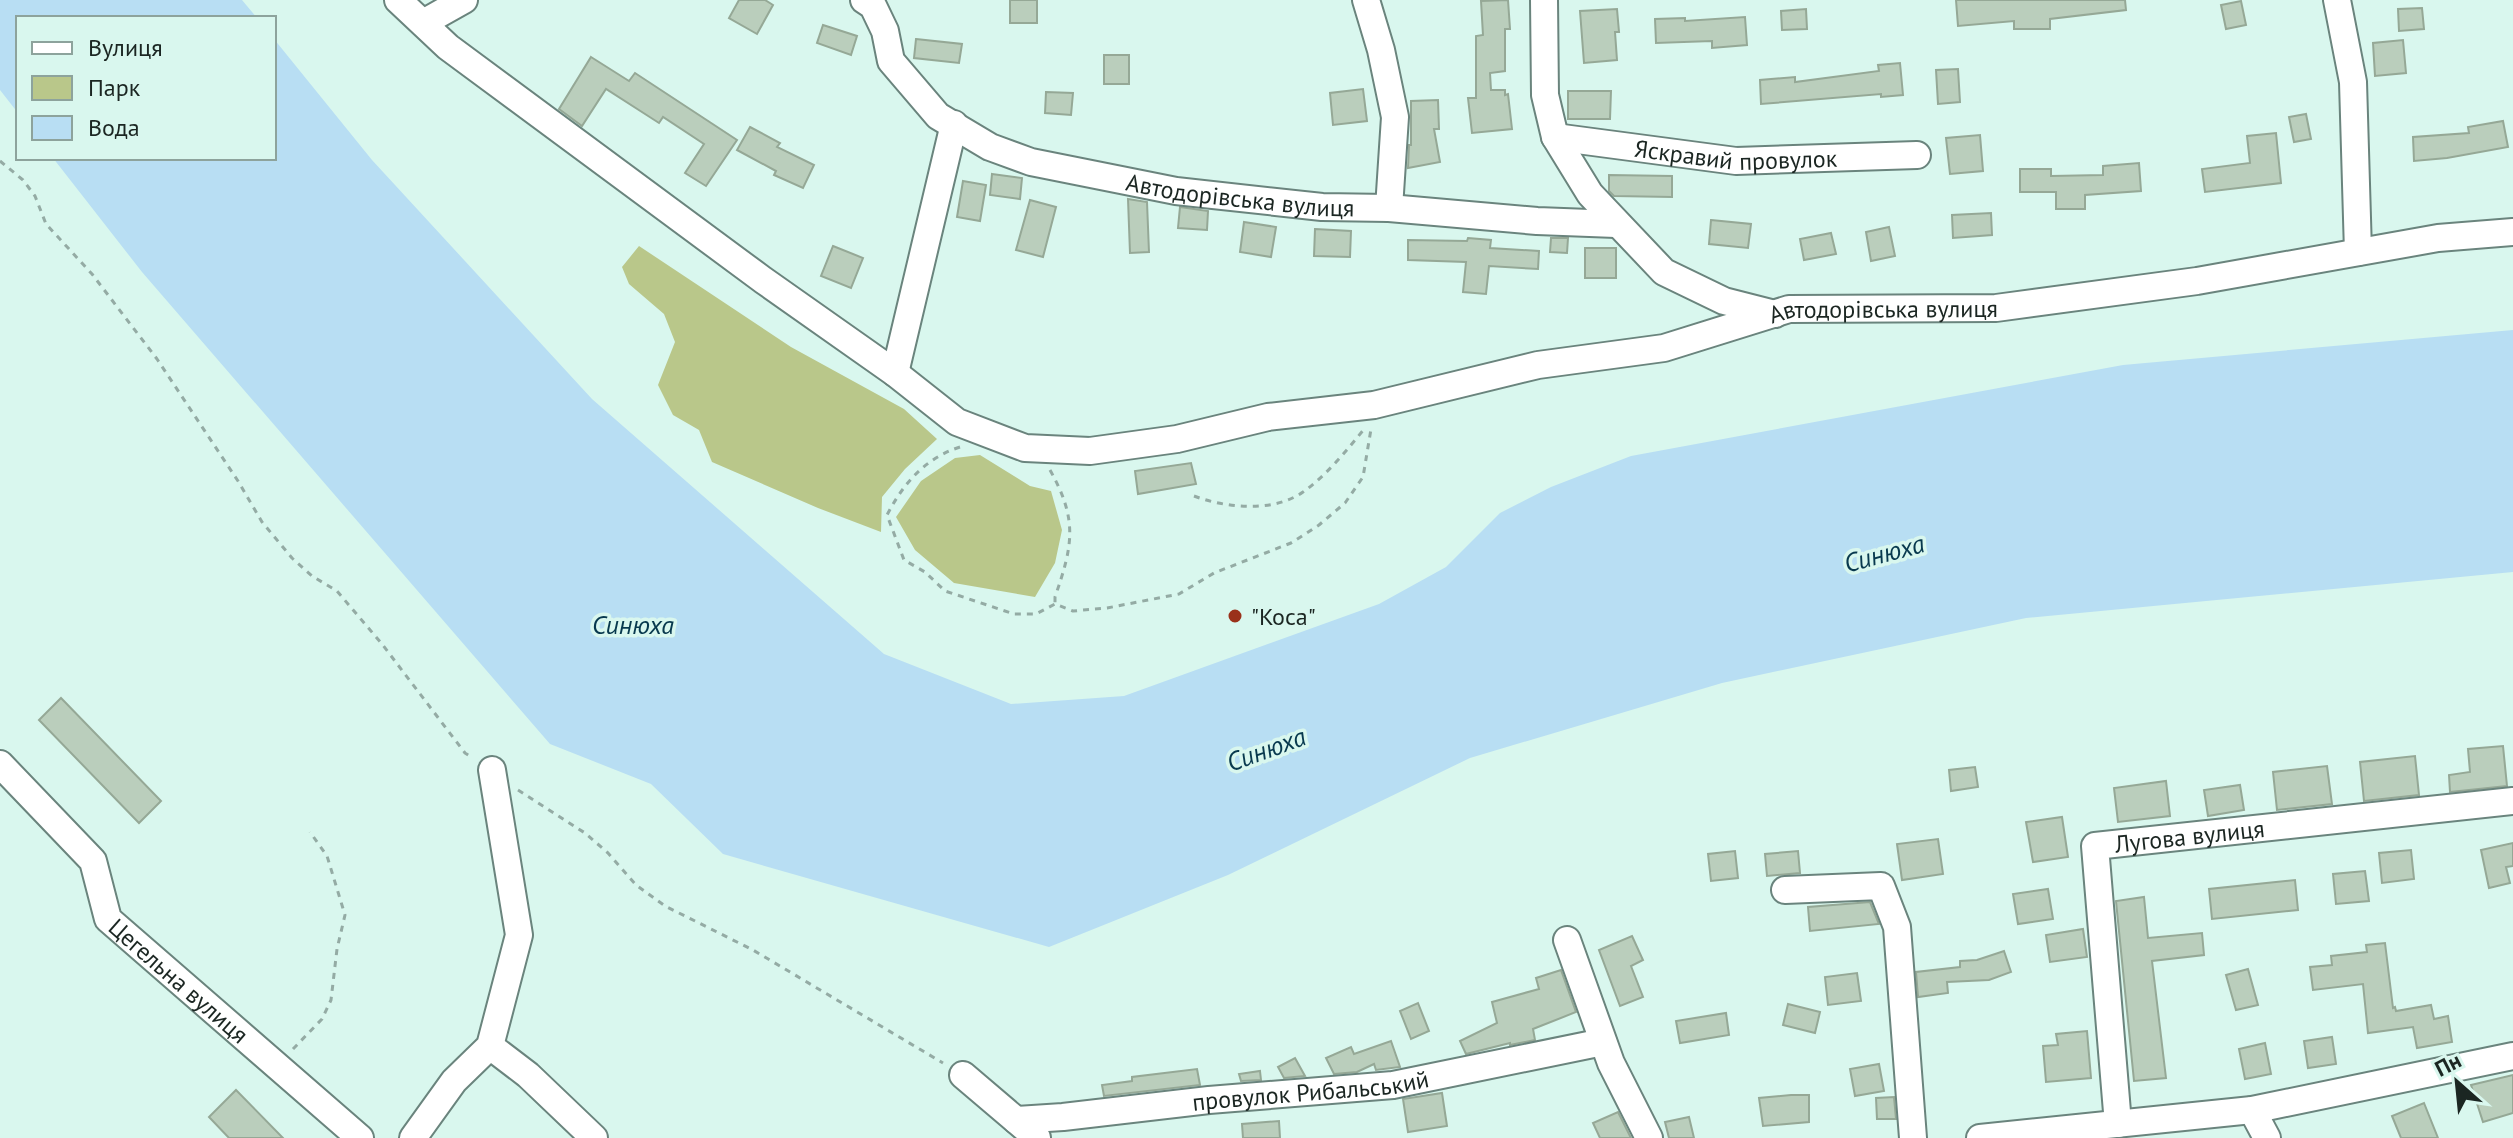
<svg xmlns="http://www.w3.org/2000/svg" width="2513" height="1138" viewBox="0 0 2513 1138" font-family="'PT Sans',sans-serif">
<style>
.green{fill:#b9c78a}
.water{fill:#b8def3}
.building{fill:#bacebc;stroke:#95a896;stroke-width:2}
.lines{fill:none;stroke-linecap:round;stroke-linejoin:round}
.minor-casing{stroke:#6a847d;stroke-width:30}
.path{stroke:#94aba4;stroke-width:3;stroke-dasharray:6 6;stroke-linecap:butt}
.minor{stroke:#fff;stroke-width:26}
.poi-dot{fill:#9a311a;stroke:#d9f7ee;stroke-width:3}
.labels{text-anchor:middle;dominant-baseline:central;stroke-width:7;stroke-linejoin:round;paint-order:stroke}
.street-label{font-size:24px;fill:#1b2622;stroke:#d9f7ee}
.poi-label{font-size:24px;fill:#1b2622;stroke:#d9f7ee;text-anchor:start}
.water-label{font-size:26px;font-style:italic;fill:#08394e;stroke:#d9f7ee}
</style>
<rect width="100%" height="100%" fill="#d9f7ee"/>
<g class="green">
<path d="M639,246l152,101 113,62 33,30 -32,30 -23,28 -1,35 -63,-24 -106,-46 -13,-32 -26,-15 -15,-30 17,-43 -11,-28 -35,-30 -7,-17z"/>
<path d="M980,455l50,31 21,5 11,39 -7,33 -20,34 -81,-14 -39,-33 -19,-33 25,-36 34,-23z"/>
</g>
<g class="water">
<path d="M0,0h242l15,18h-239v95l-18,-23z"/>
<path d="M274,39l98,121 220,239 292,255 127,50 113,-8 255,-92 67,-37 54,-54 51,-26 80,-31 492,-91 390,-35v242l-487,46 -304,65 -252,75 -242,117 -179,72 -326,-93 -72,-70 -101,-40 -408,-472 -89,-114h221z"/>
</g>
<g class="building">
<path d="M739,0h26l8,5 -16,29 -28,-16z"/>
<rect x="1010" y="0" width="27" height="23"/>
<path d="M1508,0l2,29h-5v42l-15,2 1,17h14v5l3,-1 4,35 -40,4 -4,-35h8v-62l7,-1 -2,-34z"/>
<path d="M1956,0h169l1,10 -76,9v10h-36v-8l-56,5z"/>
<path d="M2241,1l5,24 -20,4 -5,-24z"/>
<path d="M2422,8l2,21 -25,2 -1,-22z"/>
<path d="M1617,9l2,23h-4l2,28 -33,3 -4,-52z"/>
<path d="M1806,9l1,20 -25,1 -1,-19z"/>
<path d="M1745,17l2,28 -35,3v-7l-56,2 -1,-24 30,-1v3z"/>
<path d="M823,25l34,11 -6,19 -34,-12z"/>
<path d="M916,39l46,5 -3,19 -45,-5z"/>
<path d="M2403,40l3,33 -31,3 -2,-33z"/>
<rect x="1104" y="55" width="25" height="29"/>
<path d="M591,57l38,24 6,-8 102,67 -31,46 -21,-13 19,-29 -41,-27 -4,6 -53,-34 -24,37 -23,-17z"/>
<path d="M1900,63l3,32 -22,2v-3l-120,10 -1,-24 35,-3v5l84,-11 -1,-6z"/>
<path d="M1958,69l2,33 -22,2 -2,-34z"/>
<path d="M1363,89l4,32 -34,4 -3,-32z"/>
<path d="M1568,91h43l-1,28h-42z"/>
<path d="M1046,92l27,1 -2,22 -26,-2z"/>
<path d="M1438,100l1,29h-5l6,33 -32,6 1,-23h2v-44z"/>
<path d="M2306,114l5,25 -17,3 -5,-25z"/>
<path d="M2503,121l5,26 -61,11 -33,3 -1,-24 56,-4 -1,-6z"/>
<path d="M750,127l30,16 -3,4 37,18 -11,23 -29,-13 2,-4 -39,-21z"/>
<path d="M2276,133l5,50 -76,9 -3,-23 48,-6 -3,-27z"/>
<path d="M1980,135l3,36 -33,3 -4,-36z"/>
<path d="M2139,163l2,28 -56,4v14h-29v-17h-36v-23h31v7l52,-1v-9z"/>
<path d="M992,174l30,4 -2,21 -30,-4z"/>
<path d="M1609,175l63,1v21l-58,-1 -5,-5z"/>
<path d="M963,181l23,4 -6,36 -23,-4z"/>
<path d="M1128,199l19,3 2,50 -19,1z"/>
<path d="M1030,200l26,7 -13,50 -27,-7z"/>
<path d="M1180,207l28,4 -1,19 -29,-2z"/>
<path d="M1991,213l1,22 -39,3 -1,-23z"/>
<path d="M1711,220l40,4 -3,24 -39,-4z"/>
<path d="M1244,222l32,5 -5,30 -31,-5z"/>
<path d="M1889,227l6,29 -24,5 -5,-29z"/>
<path d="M1315,229l36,2 -1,26 -36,-1z"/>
<path d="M1831,233l5,21 -32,6 -4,-21z"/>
<path d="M1468,238l23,2 -1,8 49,3 -1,18 -49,-3 -3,28 -23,-2 3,-30 -58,-2v-20l59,1z"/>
<path d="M1551,238h17l-1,15 -17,-1z"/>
<path d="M833,246l30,12 -12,30 -30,-12z"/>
<rect x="1585" y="248" width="31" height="30"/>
<path d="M1191,463l5,21 -58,10 -3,-23z"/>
<path d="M61,698l100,103 -22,22 -100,-103z"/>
<path d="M2503,746l4,40 -57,6 -1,-17 21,-3 -2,-23z"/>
<path d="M2415,756l4,39 -55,6 -4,-39z"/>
<path d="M2327,766l5,38 -55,6 -4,-38z"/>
<path d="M1975,767l3,20 -27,4 -2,-21z"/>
<path d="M2166,781l4,35 -52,6 -4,-34z"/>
<path d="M2240,785l4,25 -36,6 -4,-26z"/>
<path d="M2062,817l6,40 -35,5 -7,-40z"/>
<path d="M1938,839l5,35 -41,6 -5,-36z"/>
<path d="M2513,843v23l-7,1 4,16 -21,5 -8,-38z"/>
<path d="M2411,850l3,29 -32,4 -3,-30z"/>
<path d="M1735,851l3,27 -27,3 -3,-27z"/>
<path d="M1798,851l2,22 -33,3 -2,-22z"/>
<path d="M2365,871l4,30 -33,3 -3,-30z"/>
<path d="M2295,880l3,30 -86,9 -3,-30z"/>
<path d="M2048,889l5,30 -35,5 -5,-30z"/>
<path d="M2144,897l4,41 54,-5 2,22 -52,6 14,117 -32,3 -18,-180z"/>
<path d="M1870,902l9,22 -69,7 -2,-24z"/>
<path d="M2083,929l4,28 -37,5 -4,-27z"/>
<path d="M1632,936l11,24 -12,6 12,31 -23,9 -21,-56z"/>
<path d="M2385,943l8,65 2,-1 1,4 35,-6 3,14 14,-3 4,26 -35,6 -4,-21 -45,6 -5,-49 -50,6 -3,-23 22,-2 -1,-9 36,-4 -1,-7z"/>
<path d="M2004,951l7,21 -22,8 -42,2 1,11 -30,4 -2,-25 44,-5v-6l17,-1z"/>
<path d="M2248,969l10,36 -22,5 -10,-35z"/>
<path d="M1561,970l15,42 -43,17 2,11 -25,5v-2l-44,11 -6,-13 37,-18 -5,-21 47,-13 -3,-11z"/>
<path d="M1857,973l4,28 -33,4 -3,-28z"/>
<path d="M1418,1003l11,28 -18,8 -11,-28z"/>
<path d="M1788,1004l32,8 -5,21 -32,-8z"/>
<path d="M1726,1013l3,22 -49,8 -4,-22z"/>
<path d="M2087,1031l4,47 -45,4 -3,-36 15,-1 -2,-11z"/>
<path d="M2332,1037l4,27 -28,4 -4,-27z"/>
<path d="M1391,1041l9,26 -24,3 -2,-6 -17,8 -23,2 -8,-16 25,-11 3,7z"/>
<path d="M2265,1043l6,31 -26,5 -6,-30z"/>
<path d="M1295,1058l10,18 -21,2 -6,-11z"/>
<path d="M1879,1064l5,27 -29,5 -5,-27z"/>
<path d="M1197,1069l3,16 -96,11 -2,-11 30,-4v-4z"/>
<path d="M1260,1071l1,9 -20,1 -2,-7z"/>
<path d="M2513,1075v38l-30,9 -12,-37z"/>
<path d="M236,1090l47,48h-54l-20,-21z"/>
<path d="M1442,1093l5,33 -39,6 -5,-33z"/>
<path d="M1791,1095h18v27l-46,4 -4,-28z"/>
<path d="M1894,1097l2,22h-19l-1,-21z"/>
<path d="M2424,1103l14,35h-37l-9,-22z"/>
<path d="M1618,1112l13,26h-31l-7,-15z"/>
<path d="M1689,1117l5,21h-25l-4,-16z"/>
<path d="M1279,1121l1,17h-37l-1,-14z"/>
</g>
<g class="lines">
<defs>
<g id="minor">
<path id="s1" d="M398,0l50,47 315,233 132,93 62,49 68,26 65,3 87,-12 91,-22 106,-12 164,-40 126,-17 125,-39 207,-1 201,-27 241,-43 75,-6"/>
<path id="s2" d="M864,0l9,6 12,25 6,30 47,55 52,31 41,15 145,29 146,16 67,1 148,13 79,3"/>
<path d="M1366,0l15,50 14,67 -6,91"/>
<path d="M1544,0l1,95 10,42 35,57 74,78 60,29 51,13"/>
<path d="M2337,0l16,82 5,170"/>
<path d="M423,23l41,-23"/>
<path id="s3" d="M1555,137l181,24 181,-6"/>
<path d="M895,373l59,-249"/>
<path id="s4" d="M0,764l93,97 15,58 252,219"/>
<path d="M1785,890l96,-4 16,41 16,211"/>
<path d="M1567,940l44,123 38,75"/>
<path d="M490,1046l38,29 66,63"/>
<path d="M963,1075l74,63"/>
<path d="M2252,1110l15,28"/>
<path id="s5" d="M1016,1120l47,-3 146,-17 184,-15 210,-43"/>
<path id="s6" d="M2118,1124l-23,-278 418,-45"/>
<path d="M413,1138l41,-57 36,-35 29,-111 -27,-165"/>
<path d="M1980,1138l272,-28 261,-54"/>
</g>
</defs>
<use href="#minor" class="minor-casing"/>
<g class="path">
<path d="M0,161l23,19 12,16 11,28 46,50 65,85 81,122 24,41 30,36 20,18 25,15 45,53 83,109 8,5"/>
<path d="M960,447c-35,11 -57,37 -73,68l17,45 21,12 20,19 69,23h22l19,-10 18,7 34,-3 72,-14 35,-21 77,-30 28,-18 26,-22 18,-26 8,-48"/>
<path d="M1050,470c28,50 23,75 5,127v7"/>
<path d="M1194,496c32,12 79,17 109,-4 24,-17 44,-42 62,-64"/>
<path d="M518,790l67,43 23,20 28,32 29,21 88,44 190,113"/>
<path d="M293,1049l29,-30 9,-19 6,-51 8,-34 -18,-59 -17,-24"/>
</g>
<use href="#minor" class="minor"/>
</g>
<circle class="poi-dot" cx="1235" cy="616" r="8"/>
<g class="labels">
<g class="street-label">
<text stroke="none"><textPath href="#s3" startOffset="182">Яскравий провулок</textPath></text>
<text stroke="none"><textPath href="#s2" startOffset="458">Автодорівська вулиця</textPath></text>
<text stroke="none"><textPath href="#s1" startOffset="1648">Автодорівська вулиця</textPath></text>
<text stroke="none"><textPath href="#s6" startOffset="374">Лугова вулиця</textPath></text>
<text stroke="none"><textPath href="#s4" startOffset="288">Цегельна вулиця</textPath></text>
<text stroke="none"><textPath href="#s5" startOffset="296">провулок Рибальський</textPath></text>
</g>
<g class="poi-label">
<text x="1251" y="616">"Коса"</text>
</g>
<g class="water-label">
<text transform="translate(1884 553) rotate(-15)">Синюха</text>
<text x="633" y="624">Синюха</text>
<text transform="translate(1266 749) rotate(-20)">Синюха</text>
</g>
</g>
<rect x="16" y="16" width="260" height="144" fill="#d9f7ee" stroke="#8da39c" stroke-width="2"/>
<rect x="32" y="42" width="40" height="12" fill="#ffffff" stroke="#8da39c" stroke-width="2"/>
<text x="88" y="56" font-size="24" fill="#1b2622">Вулиця</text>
<rect x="32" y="76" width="40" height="24" fill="#b9c78a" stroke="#8da39c" stroke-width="2"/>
<text x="88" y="96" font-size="24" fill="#1b2622">Парк</text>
<rect x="32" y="116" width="40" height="24" fill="#b8def3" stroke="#8da39c" stroke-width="2"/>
<text x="88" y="136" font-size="24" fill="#1b2622">Вода</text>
<g transform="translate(2457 1082) rotate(333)" stroke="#d9f7ee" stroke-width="6" paint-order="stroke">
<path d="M0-6L14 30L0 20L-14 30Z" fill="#1b2622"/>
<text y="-12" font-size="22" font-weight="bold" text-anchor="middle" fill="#1b2622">Пн</text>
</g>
</svg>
